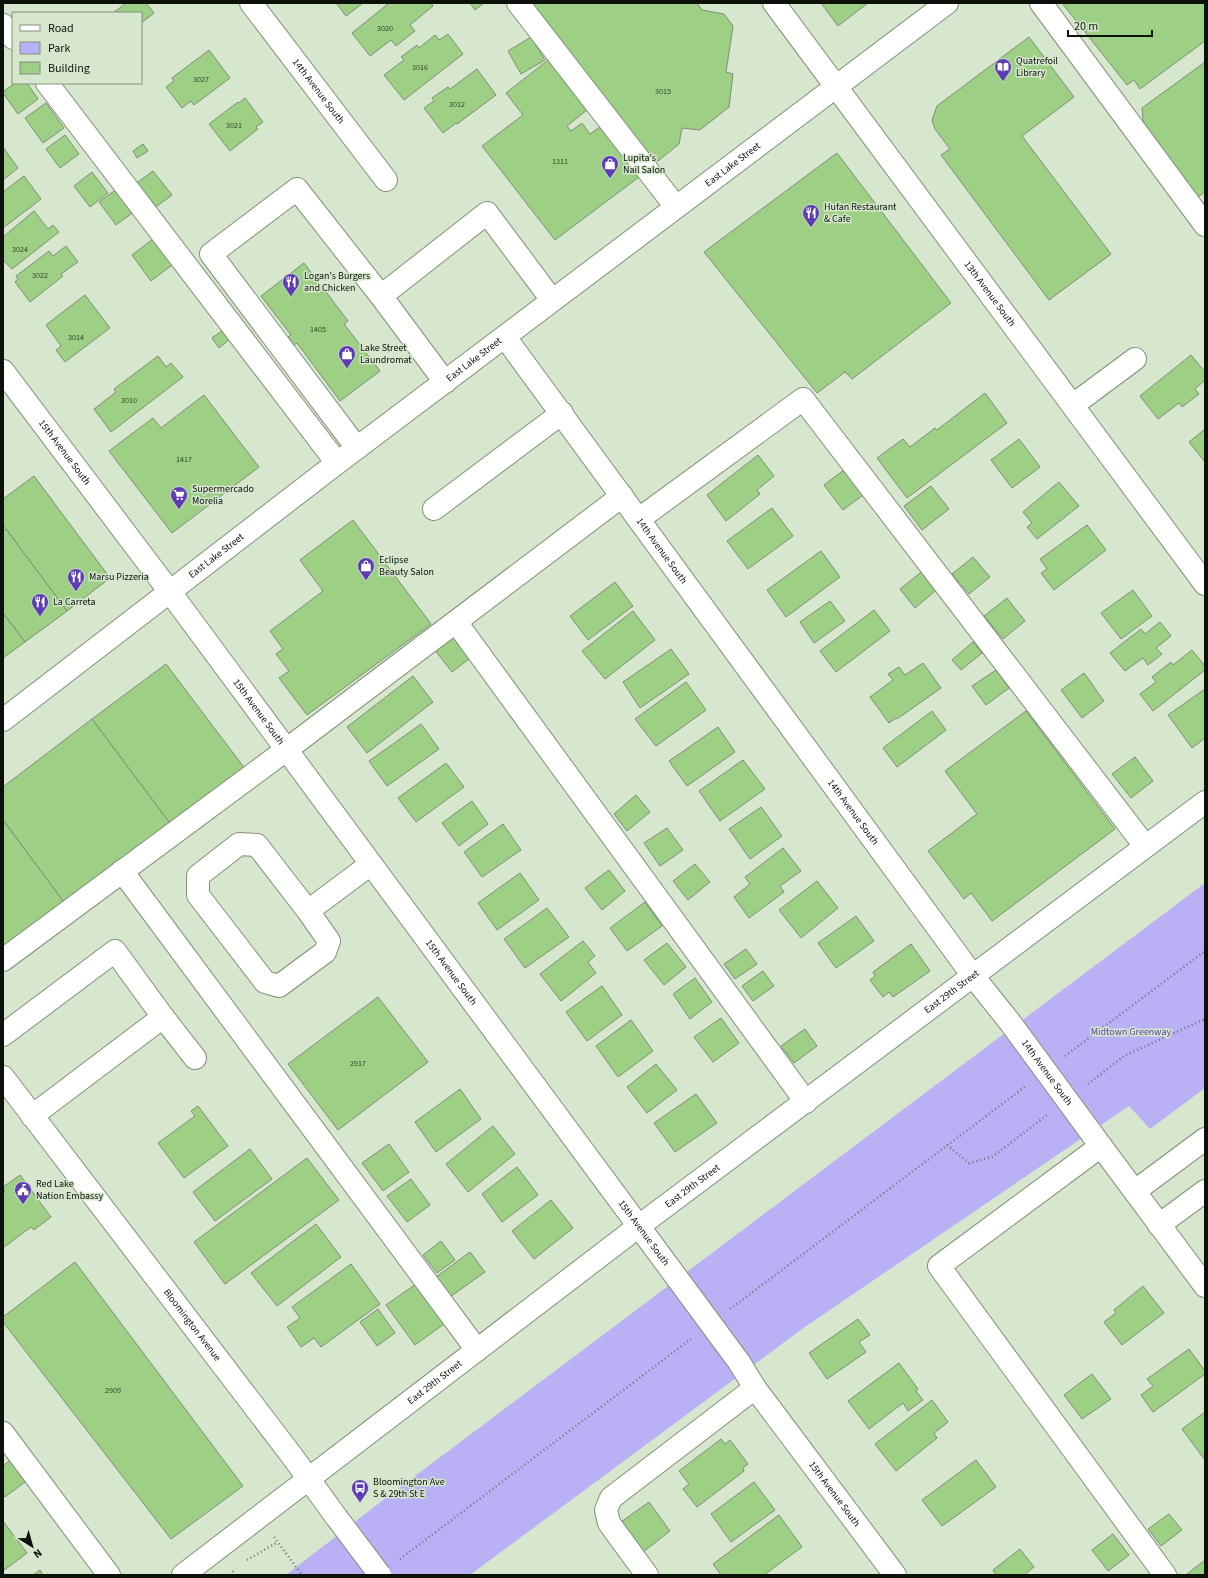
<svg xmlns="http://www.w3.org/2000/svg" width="1208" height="1578" viewBox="0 0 1208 1578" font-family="'Source Sans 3',sans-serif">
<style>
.green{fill:#b9b0f5}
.building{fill:#9dcf85;stroke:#7e8e77}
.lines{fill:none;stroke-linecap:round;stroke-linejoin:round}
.minor-casing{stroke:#819179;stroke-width:24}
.major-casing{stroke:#819179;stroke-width:24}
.path{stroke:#6c7767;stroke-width:2.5;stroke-dasharray:1 3;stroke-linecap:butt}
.minor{stroke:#fff;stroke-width:22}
.major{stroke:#fff;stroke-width:22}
.minor-bridge-casing{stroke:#819179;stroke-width:24;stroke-linecap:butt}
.minor-bridge{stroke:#fff;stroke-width:22}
.labels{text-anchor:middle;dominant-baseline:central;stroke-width:3;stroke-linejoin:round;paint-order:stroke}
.number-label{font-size:8px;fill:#304128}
.poi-label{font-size:10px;fill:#0c1209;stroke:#d6e7ce;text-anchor:start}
.street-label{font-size:10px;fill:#0c1209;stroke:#d6e7ce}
.park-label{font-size:10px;fill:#5944a0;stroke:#d6e7ce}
</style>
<rect width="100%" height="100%" fill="#d6e7ce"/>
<path class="green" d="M1205,883v205l-55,41 -21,-23 -327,223 -332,246h-184l101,-78z"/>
<g class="building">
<path d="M126,3h20l8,10 -13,10v-10h-28z"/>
<path d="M339,3h24l-17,13 -9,-12z"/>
<path d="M389,3h42l2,3 -23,19 5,6 -19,15 -5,-6 -21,16 -18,-23z"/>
<path d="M470,3h14l-9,7z"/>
<path d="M528,3h169l5,7 22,4 9,12 -7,46 7,2 -4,33 -29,23 -18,-2 -3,16 -21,17 -11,-3z"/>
<path d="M821,3h47l-30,23z"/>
<path d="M1062,3h142l1,2v36l-65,48 -6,-9 -7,5z"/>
<path d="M448,34l15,20 -59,46 -20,-25 20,-15 -3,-3 16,-12 2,3 16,-13 4,5z"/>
<path d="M531,37l14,23 -24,14 -13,-23z"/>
<path d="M1029,37l45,60 -52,39 89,118 -62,46 -108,-145 9,-6 -15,-20 -3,-9 5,-14z"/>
<path d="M209,50l21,28 -36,27 -3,-4 -9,7 -16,-21 8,-6 -2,-3z"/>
<path d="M548,60l39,50 -20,16 4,5 11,-8 8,11 10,-7 39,50 -84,63 -73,-94 41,-31 -17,-22z"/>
<path d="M1205,62v130l-9,6 -52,-69 -2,-21z"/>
<path d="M477,69l19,26 -39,29 -1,-1 -13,10 -19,-25 10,-7 -2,-3 16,-11 2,2z"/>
<path d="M15,83h12l11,16 -20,15 -15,-21v-1z"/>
<path d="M245,98l18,24 -7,5 2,2 -28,22 -21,-27 29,-22 1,1z"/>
<path d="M46,103l18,25 -21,15 -18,-25z"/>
<path d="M65,135l14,19 -19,14 -14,-19z"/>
<path d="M143,144l5,7 -11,7 -4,-7z"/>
<path d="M3,147l15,21 -15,12z"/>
<path d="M837,153l114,150 -99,76 -7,-7 -28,21 -113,-141z"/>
<path d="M153,171l19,24 -19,14 -19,-24z"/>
<path d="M92,172l16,21 -18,14 -16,-21z"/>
<path d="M24,176l17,23 -38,29v-36z"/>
<path d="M117,189l18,22 -19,14 -17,-23z"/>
<path d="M34,211l14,18 5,-4 6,7 -47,37 -9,-9v-23z"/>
<path d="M153,239l19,26 -21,16 -19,-26z"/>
<path d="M66,246l12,16 -17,12 2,2 -33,26 -15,-20 3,-3 -2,-3 33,-25 4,5z"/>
<path d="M304,263l44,58 -4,3 36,47 -40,30 -43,-58 -3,2 -6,-8 3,-2 -30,-39z"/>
<path d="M85,295l25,33 -45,34 -9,-12 5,-4 -15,-21z"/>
<path d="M223,330l7,9 -11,9 -7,-10z"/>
<path d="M1191,355l14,17v8l-10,9 4,5 -17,13 -3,-4 -21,16 -18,-23z"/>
<path d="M158,356l8,11 5,-4 12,14 -72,55 -17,-23 22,-17 -2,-3z"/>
<path d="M985,393l22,30 -100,75 -30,-40 26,-19 7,8 25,-19 2,2z"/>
<path d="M204,395l55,72 -87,66 -63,-82 44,-33 8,10z"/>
<path d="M1205,429v33l-16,-20z"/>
<path d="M1019,439l21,28 -28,21 -21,-28z"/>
<path d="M758,455l16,21 -17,14 3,4 -34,27 -19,-26z"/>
<path d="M848,467l19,25 -24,18 -19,-25z"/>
<path d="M34,476l76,102 -43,33 -64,-86v-26z"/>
<path d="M1059,482l20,24 -42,33 -10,-12 5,-4 -9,-11z"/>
<path d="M931,486l18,23 -27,21 -18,-24z"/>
<path d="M772,508l21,28 -45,33 -21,-28z"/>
<path d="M353,520l78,104 -124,91 -28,-37 10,-7 -13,-17 7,-5 -13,-18 53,-40 -23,-31z"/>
<path d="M1087,525l19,25 -52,40 -13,-17 6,-4 -7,-10z"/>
<path d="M6,529l61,82 -42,31 -22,-29v-82z"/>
<path d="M821,551l19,26 -54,40 -19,-27z"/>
<path d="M973,557l17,20 -21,17 -17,-20z"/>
<path d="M925,569l15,18 -25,21 -15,-19z"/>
<path d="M615,582l18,24 -45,34 -18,-24z"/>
<path d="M1133,590l19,26 -31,23 -20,-26z"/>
<path d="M1007,598l18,23 -22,18 -19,-23z"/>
<path d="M830,601l15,20 -31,22 -14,-21z"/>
<path d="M874,610l16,21 -54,41 -16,-21z"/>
<path d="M633,611l22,29 -50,39 -23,-28z"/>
<path d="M3,613l22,29 -22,16z"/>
<path d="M1160,622l11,14 -15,12 6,6 -14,11 -5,-7 -18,13 -15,-18 31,-24 4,5z"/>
<path d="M456,633l17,23 -21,16 -18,-23z"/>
<path d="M973,642l9,11 -21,17 -9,-10z"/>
<path d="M671,649l18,25 -49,34 -17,-26z"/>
<path d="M1192,650l13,16v4l-52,41 -13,-17 16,-12 -4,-5 19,-15 2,3z"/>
<path d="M923,663l18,25 -44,31 -1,-1 -7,5 -19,-26 23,-17 -5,-6 11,-7 6,8z"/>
<path d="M166,664l80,106 -74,56 -80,-107z"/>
<path d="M996,670l13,18 -23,17 -14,-19z"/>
<path d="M1084,673l20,28 -22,17 -21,-28z"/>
<path d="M413,676l20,26 -66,51 -20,-26z"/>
<path d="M686,682l20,28 -50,36 -21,-27z"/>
<path d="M1205,689v49l-13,10 -24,-33z"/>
<path d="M932,711l14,19 -49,37 -14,-19z"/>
<path d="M1026,711l89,118 -123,92 -21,-28 -7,6 -36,-48 49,-37 -32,-43z"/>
<path d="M92,719l80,107 -106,79 -63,-85v-33z"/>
<path d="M421,724l18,25 -52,37 -18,-25z"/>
<path d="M718,727l17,25 -48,34 -18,-25z"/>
<path d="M1135,757l18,24 -22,17 -19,-24z"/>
<path d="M743,760l22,29 -45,32 -21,-30z"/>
<path d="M446,763l18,24 -48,35 -18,-24z"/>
<path d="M636,795l14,17 -23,19 -13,-17z"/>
<path d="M472,801l16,23 -29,22 -17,-23z"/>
<path d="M761,807l21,29 -32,23 -21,-30z"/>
<path d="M3,820l63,85 -63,47z"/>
<path d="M503,824l18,26 -39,27 -18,-25z"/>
<path d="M667,828l16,22 -23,16 -16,-23z"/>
<path d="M783,848l18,23 -21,15 4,6 -35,26 -15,-21 16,-13 -5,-7z"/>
<path d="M695,864l15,18 -22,18 -15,-19z"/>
<path d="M609,870l16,21 -23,19 -17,-22z"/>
<path d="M520,873l19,27 -42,30 -19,-27z"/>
<path d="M817,881l21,27 -37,30 -22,-28z"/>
<path d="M645,902l17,24 -35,25 -17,-23z"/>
<path d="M547,908l22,29 -44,31 -21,-29z"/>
<path d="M856,916l18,25 -38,27 -18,-25z"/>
<path d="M583,941l12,15 -7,6 8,11 -35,28 -21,-27z"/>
<path d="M667,943l19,24 -22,18 -20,-25z"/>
<path d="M911,944l19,27 -37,26 -4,-5 -6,5 -13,-17 5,-4 -2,-4z"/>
<path d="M746,949l11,15 -22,15 -11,-15z"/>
<path d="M763,971l11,15 -21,15 -11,-15z"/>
<path d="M695,978l17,24 -22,17 -17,-25z"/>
<path d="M602,986l20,29 -35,26 -21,-29z"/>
<path d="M378,997l50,65 -90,68 -50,-66z"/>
<path d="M721,1018l18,25 -26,19 -19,-25z"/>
<path d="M631,1020l22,31 -35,26 -22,-31z"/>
<path d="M805,1029l12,17 -23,17 -13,-17z"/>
<path d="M656,1064l21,26 -30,23 -20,-26z"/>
<path d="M460,1089l21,30 -45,33 -21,-30z"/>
<path d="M696,1094l21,29 -42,29 -21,-29z"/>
<path d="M198,1106l30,40 -44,32 -26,-35 37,-27 -4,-5z"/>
<path d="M493,1126l22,28 -47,38 -22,-28z"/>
<path d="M389,1144l20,28 -26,19 -21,-28z"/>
<path d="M250,1149l22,30 -57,42 -22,-29z"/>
<path d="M307,1158l32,42 -114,84 -31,-42z"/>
<path d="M517,1167l21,28 -36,27 -20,-28z"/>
<path d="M20,1175l31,42 -17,13 -3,-3 -28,21v-55l2,-2 -2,-4z"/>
<path d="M411,1179l19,26 -23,17 -20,-26z"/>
<path d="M551,1200l22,28 -39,31 -22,-28z"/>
<path d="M316,1224l25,33 -64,49 -26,-33z"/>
<path d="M441,1241l14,19 -18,13 -14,-18z"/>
<path d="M470,1252l15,20 -35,25 -14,-20z"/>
<path d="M75,1262l168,224 -72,53 -168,-217v-5z"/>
<path d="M351,1264l29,40 -59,43 -7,-9 -13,9 -14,-20 13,-9 -8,-11z"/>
<path d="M416,1284l35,35 -36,26 -29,-40z"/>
<path d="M1143,1286l21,27 -42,32 -18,-23 12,-9 -2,-3z"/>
<path d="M378,1309l17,24 -18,13 -17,-24z"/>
<path d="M858,1319l12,16 -11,7 7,10 -39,27 -18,-26z"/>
<path d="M1189,1349l16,22v3l-52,38 -12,-17 12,-9 -6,-7z"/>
<path d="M899,1363l19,26 -2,2 7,9 -15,11 -5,-8 -34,26 -21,-28z"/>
<path d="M1092,1374l19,25 -29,20 -18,-24z"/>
<path d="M932,1400l16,22 -14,11 3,5 -41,33 -21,-27z"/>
<path d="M1205,1412v48l-23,-31z"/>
<path d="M721,1439l4,5 5,-4 18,24 -5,4 1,3 -47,36 -14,-18 6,-5 -10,-13z"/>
<path d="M13,1458l16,21 -24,18 -2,-3v-28z"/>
<path d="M976,1460l20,27 -54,39 -20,-26z"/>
<path d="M754,1482l21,28 -44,32 -20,-28z"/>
<path d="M649,1502l21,29 -27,21 -22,-30z"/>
<path d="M1169,1514l13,16 -21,16 -13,-17z"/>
<path d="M779,1515l23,32 -38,28h-43l-8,-11z"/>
<path d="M3,1521l24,32 -24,18z"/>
<path d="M1113,1534l16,21 -21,16 -16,-21z"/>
<path d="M1020,1549l14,18 -10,8h-28l-3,-5z"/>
<path d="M1205,1560v15h-16l-2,-1z"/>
<path d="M40,1570l3,5h-10z"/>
</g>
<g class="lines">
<defs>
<g id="minor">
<path id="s1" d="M251,3l135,177"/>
<path d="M518,3l158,204"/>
<path id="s2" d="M774,3l431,581"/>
<path d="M1041,3l164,222"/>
<path d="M3,25l10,13"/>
<path d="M47,83l290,380"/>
<path id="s3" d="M505,337l468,639 36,45"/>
<path id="s4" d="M3,371l167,221 507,686"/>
<path d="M445,382l-64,-86 106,-83 65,87"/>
<path d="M1073,405l62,-46"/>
<path d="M357,448l-146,-194 86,-65 84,107"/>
<path d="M434,509l128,-96"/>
<path d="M639,519l164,-120 342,447"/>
<path d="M456,622l350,480"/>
<path d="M122,871l355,479"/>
<path d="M308,911l21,30 -4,11 -46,34 -14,-4 -67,-87v-19l41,-32 18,1 51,66 63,-47"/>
<path d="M3,960l283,-210 336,-254"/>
<path d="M3,1035l112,-84 48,66 32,41"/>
<path id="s5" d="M3,1077l289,379 45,62"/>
<path d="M32,1116l131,-99"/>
<path d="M1092,1134l113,152"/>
<path d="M1101,1146l-162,120 226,309"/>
<path d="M1135,1191l70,-52"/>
<path d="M1159,1225l46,-34"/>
<path id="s6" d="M739,1362l16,26 140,187"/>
<path d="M3,1433l106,142"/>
<path id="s7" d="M183,1575l456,-349 566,-424"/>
<path d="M647,1575l-38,-52 -3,-13 5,-12 144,-110"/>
</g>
<g id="major">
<path id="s8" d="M3,720l334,-257 610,-460"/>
</g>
</defs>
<use href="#minor" class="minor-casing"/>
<use href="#major" class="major-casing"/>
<g class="path">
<path d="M1065,1056l140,-105"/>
<path d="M1088,1084l36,-28 81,-37"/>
<path d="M947,1145l22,18 23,-6 55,-42"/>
<path d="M730,1309l296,-223"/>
<path d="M274,1537l28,38"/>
<path d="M400,1559l291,-220"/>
<path d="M247,1560l31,-18"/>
<path d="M230,1575l4,-5"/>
</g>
<use href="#minor" class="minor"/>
<use href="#major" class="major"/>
<defs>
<g id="minor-bridge">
<path id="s9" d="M1009,1021l83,113"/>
<path d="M677,1278l62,84"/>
<path d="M337,1518l43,57"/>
</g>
</defs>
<use href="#minor-bridge" class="minor-bridge-casing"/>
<use href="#minor-bridge" class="minor-bridge"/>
</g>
<defs>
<symbol id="library-pin" viewBox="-11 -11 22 30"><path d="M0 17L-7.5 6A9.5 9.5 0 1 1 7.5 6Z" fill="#5d3cb4" stroke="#d6e7ce"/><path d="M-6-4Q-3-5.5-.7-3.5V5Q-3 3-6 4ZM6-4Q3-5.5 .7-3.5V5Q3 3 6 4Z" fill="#fff"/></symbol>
<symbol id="shop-pin" viewBox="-11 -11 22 30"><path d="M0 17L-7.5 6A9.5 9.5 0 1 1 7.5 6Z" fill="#5d3cb4" stroke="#d6e7ce"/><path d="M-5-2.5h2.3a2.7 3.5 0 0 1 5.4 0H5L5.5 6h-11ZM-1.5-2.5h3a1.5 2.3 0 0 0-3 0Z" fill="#fff"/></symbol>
<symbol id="restaurant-pin" viewBox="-11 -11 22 30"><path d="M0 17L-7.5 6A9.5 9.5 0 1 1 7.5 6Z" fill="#5d3cb4" stroke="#d6e7ce"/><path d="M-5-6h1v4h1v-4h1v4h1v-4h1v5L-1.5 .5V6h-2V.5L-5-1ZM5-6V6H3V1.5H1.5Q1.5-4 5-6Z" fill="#fff"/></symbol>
<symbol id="supermarket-pin" viewBox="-11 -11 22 30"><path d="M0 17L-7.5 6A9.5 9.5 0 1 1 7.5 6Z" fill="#5d3cb4" stroke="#d6e7ce"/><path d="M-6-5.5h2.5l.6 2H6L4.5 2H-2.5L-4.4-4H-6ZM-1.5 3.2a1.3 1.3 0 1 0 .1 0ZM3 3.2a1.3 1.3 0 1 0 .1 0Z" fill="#fff"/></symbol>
<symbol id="civic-pin" viewBox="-11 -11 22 30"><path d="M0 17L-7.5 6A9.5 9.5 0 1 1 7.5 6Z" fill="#5d3cb4" stroke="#d6e7ce"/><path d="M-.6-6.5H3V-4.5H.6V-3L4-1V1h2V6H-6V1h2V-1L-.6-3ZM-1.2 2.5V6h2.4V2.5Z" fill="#fff"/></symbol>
<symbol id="bus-pin" viewBox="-11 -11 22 30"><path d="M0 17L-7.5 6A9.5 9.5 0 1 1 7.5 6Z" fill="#5d3cb4" stroke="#d6e7ce"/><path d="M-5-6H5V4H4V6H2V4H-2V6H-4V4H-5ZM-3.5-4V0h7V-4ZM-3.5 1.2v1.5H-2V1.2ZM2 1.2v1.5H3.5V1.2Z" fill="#fff"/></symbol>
</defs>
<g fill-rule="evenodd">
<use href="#library-pin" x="993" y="57" width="20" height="27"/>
<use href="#shop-pin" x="600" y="154" width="20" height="27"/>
<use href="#restaurant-pin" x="801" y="203" width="20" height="27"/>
<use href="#restaurant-pin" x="281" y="272" width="20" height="27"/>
<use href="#shop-pin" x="337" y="344" width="20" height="27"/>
<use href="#supermarket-pin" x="169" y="485" width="20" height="27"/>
<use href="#shop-pin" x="356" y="556" width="20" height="27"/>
<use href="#restaurant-pin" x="66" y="567" width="20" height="27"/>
<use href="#restaurant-pin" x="30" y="592" width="20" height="27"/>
<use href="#civic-pin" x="13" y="1180" width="20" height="27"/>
<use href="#bus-pin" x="350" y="1478" width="20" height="27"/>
</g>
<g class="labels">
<g class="number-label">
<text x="385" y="28">3020</text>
<text x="420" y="67">3016</text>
<text x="201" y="79">3027</text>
<text x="663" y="91">3015</text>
<text x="457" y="104">3012</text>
<text x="234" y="125">3021</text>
<text x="560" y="161">1311</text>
<text x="20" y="249">3024</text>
<text x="40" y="275">3022</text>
<text x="318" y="329">1405</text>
<text x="76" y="337">3014</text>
<text x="129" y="400">3010</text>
<text x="184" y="459">1417</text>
<text x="358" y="1063">2917</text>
<text x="113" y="1390">2909</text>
</g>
<g class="poi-label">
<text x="1016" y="61">Quatrefoil<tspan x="1016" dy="12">Library</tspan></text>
<text x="623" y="158">Lupita's<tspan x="623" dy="12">Nail Salon</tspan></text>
<text x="824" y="207">Hufan Restaurant<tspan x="824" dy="12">&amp; Cafe</tspan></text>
<text x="304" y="276">Logan's Burgers<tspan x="304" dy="12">and Chicken</tspan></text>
<text x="360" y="348">Lake Street<tspan x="360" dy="12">Laundromat</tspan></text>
<text x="192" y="489">Supermercado<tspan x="192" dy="12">Morelia</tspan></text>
<text x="379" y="560">Eclipse<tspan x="379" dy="12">Beauty Salon</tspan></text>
<text x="89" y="577">Marsu Pizzeria</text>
<text x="53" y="602">La Carreta</text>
<text x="36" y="1184">Red Lake<tspan x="36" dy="12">Nation Embassy</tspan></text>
<text x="373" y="1482">Bloomington Ave<tspan x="373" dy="12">S &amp; 29th St E</tspan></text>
</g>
<g class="street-label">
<text stroke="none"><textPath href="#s1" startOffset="111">14th Avenue South</textPath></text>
<text stroke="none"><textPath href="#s8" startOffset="917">East Lake Street</textPath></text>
<text stroke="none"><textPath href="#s2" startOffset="362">13th Avenue South</textPath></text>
<text stroke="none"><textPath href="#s8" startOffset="593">East Lake Street</textPath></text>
<text stroke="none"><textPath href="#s4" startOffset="102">15th Avenue South</textPath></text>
<text stroke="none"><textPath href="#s3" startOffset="265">14th Avenue South</textPath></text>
<text stroke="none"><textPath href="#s8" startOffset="269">East Lake Street</textPath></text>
<text stroke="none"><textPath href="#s4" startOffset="426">15th Avenue South</textPath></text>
<text stroke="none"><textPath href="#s3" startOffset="589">14th Avenue South</textPath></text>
<text stroke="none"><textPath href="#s4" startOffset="750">15th Avenue South</textPath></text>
<text stroke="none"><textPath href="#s7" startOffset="965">East 29th Street</textPath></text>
<text stroke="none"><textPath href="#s9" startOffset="64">14th Avenue South</textPath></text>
<text stroke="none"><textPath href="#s7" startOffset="641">East 29th Street</textPath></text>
<text stroke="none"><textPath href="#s4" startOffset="1074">15th Avenue South</textPath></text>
<text stroke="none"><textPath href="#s5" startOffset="312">Bloomington Avenue</textPath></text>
<text stroke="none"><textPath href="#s7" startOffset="317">East 29th Street</textPath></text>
<text stroke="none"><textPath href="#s6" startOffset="163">15th Avenue South</textPath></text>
</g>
<g class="park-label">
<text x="1131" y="1032">Midtown Greenway</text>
</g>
</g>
<rect width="1208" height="1578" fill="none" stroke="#0c1209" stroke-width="8"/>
<rect x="12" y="12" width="130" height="72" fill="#d6e7ce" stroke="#85927f"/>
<rect x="20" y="25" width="20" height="6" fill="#ffffff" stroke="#85927f"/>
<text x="48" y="32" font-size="12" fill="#0c1209">Road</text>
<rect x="20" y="42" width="20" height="12" fill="#b9b0f5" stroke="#85927f"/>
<text x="48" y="52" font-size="12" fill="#0c1209">Park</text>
<rect x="20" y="62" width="20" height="12" fill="#9dcf85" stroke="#85927f"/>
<text x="48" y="72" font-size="12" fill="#0c1209">Building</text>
<g transform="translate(32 1546) rotate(143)" stroke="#d6e7ce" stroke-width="3" paint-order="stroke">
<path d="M0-3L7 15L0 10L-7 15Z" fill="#0c1209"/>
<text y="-6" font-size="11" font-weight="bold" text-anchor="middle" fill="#0c1209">N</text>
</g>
<path d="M1068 30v6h84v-6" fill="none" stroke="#0c1209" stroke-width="2"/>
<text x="1074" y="30" font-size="12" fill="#0c1209" stroke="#d6e7ce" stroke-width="3" paint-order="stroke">20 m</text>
</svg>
